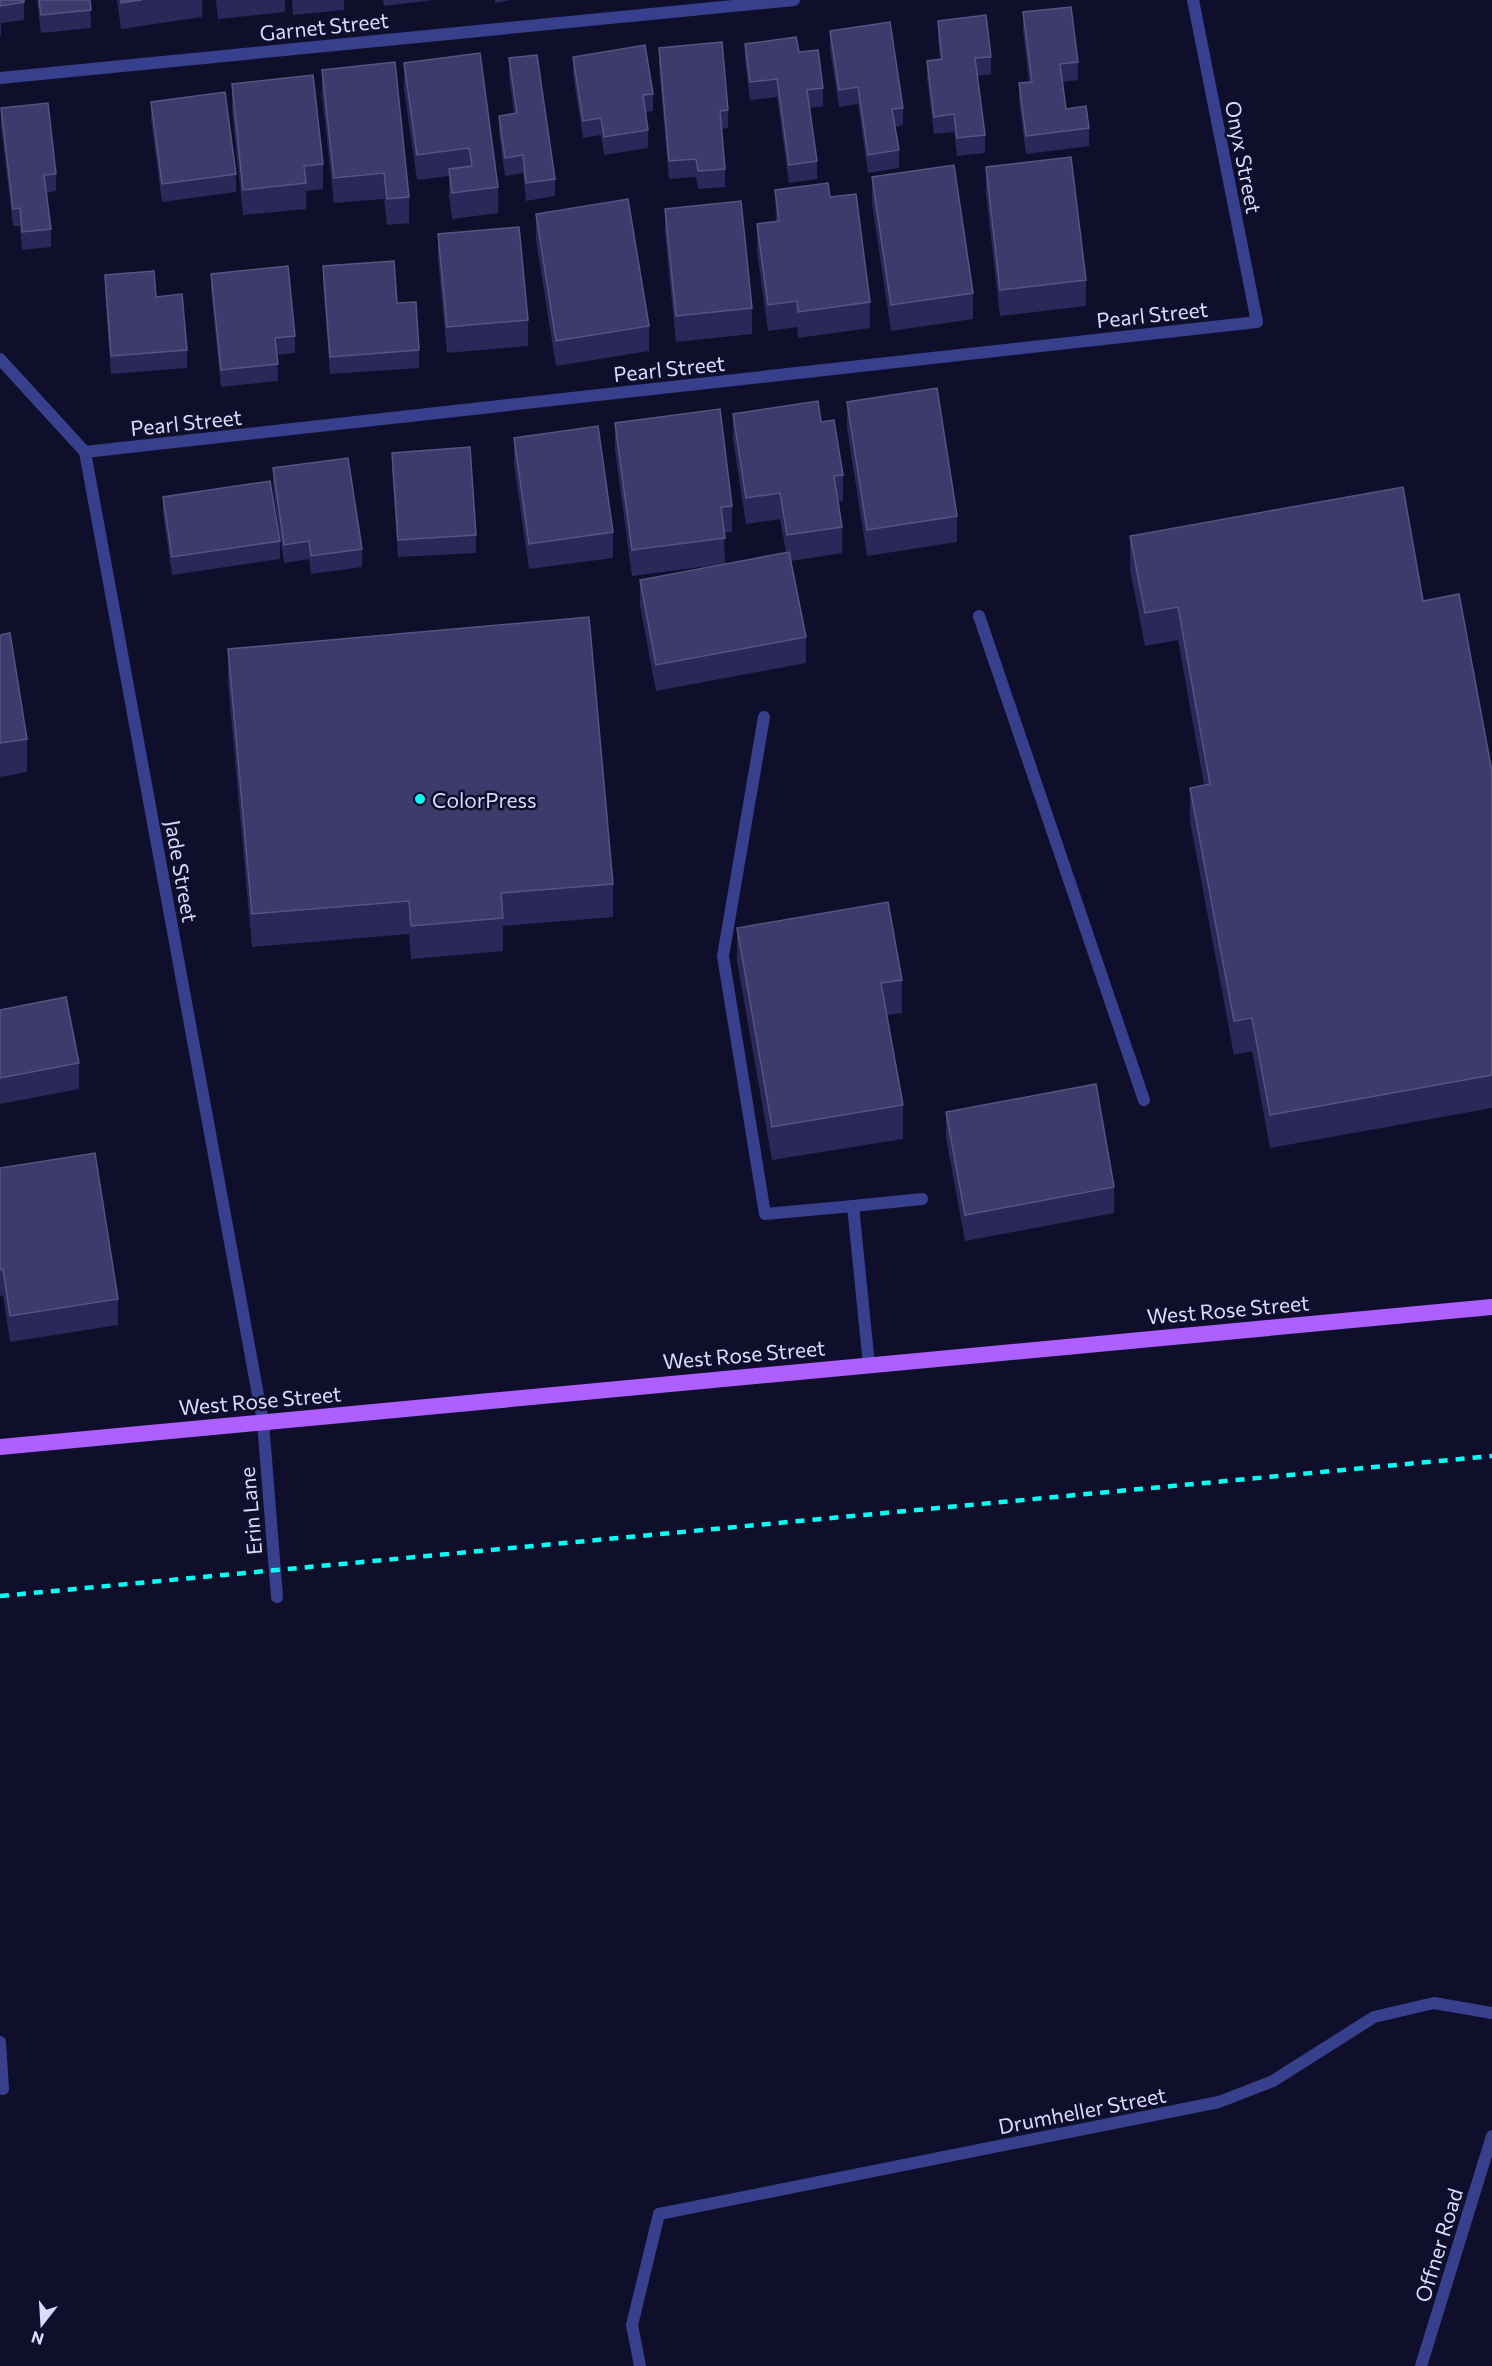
<svg xmlns="http://www.w3.org/2000/svg" width="1492" height="2366" viewBox="0 0 1492 2366" font-family="Commissioner,sans-serif">
<style>
.lines{fill:none;stroke-linecap:round;stroke-linejoin:round}
.service{stroke:#37408d;stroke-width:12}
.minor{stroke:#37408d;stroke-width:12}
.primary{stroke:#ad60ff;stroke-width:16}
.rail{stroke:#05fff5;stroke-width:4.5;stroke-dasharray:9 8;stroke-linecap:butt}
.wall{fill:#2a2759}
.building{fill:#3d3b6b;stroke:#555482;stroke-width:1.5}
.poi-dot{fill:#05fff5;stroke:#100f2b;stroke-width:2}
.labels{text-anchor:middle;dominant-baseline:central;stroke-width:5;stroke-linejoin:round;paint-order:stroke}
.street-label{font-size:21px;fill:#d9daff;stroke:#100f2b}
.poi-label{font-size:21px;fill:#d9daff;stroke:#100f2b;text-anchor:start}
</style>
<rect width="100%" height="100%" fill="#100f2b"/>
<g class="lines">
<g class="service">
<path d="M979,616l165,484"/>
<path d="M764,717l-41,239 42,258 88,-8 16,159"/>
<path d="M853,1206l69,-7"/>
</g>
<g class="minor">
<path d="M0,78l794,-78"/>
<path d="M0,359l85,93 178,970 14,175"/>
<path d="M85,452l1172,-130 -64,-322"/>
<path d="M0,2042l3,47"/>
<path d="M640,2366l-8,-41 27,-111 560,-112 54,-21 101,-64 60,-14 58,10"/>
<path d="M1421,2366l71,-230"/>
</g>
<path class="primary" d="M0,1447l1492,-140"/>
<path class="rail" d="M0,1596l1492,-140"/>
</g>
<g class="wall">
<path d="M0,0h24v20l-23,3v13h-1z"/>
<path d="M37,0h53l1,28 -50,5z"/>
<path d="M117,0h85v17l-81,12z"/>
<path d="M216,0h69v12l-67,7z"/>
<path d="M292,0h52v10l-51,5z"/>
<path d="M383,0h51l-50,6z"/>
<path d="M495,0h16l-16,3z"/>
<path d="M1023,12l55,50v18l-16,2 4,27 23,19v18l-63,8 -7,-53v-18l10,-1 -6,-52z"/>
<path d="M938,21l53,36v17l-14,2 8,59v18l-28,3 -3,-24 -20,2 -7,-56v-17l13,-2 -2,-20z"/>
<path d="M830,31l73,77v17l-8,2 4,23v18l-31,5 -10,-69 -19,3 -9,-58z"/>
<path d="M745,44l54,8 24,36v18l-13,2 7,53v18l-28,4 -12,-86 -27,3 -5,-39z"/>
<path d="M659,48l69,62v18l-6,1 3,40v18l-27,2 -2,-12 -27,2 -10,-113z"/>
<path d="M480,53l18,134v26l-46,6 -3,-24v-19l-32,4 -13,-91v-26z"/>
<path d="M573,57l80,37v17l-7,1 2,18v18l-44,7 -3,-20 -18,3 -10,-64z"/>
<path d="M509,58l46,121v17l-29,5 -3,-28 -18,3 -6,-43v-17l15,-3 -5,-37z"/>
<path d="M322,70l87,127v26l-22,2 -3,-26 -50,4 -12,-107z"/>
<path d="M232,84l91,80v25l-17,2v18l-63,6 -11,-105z"/>
<path d="M151,102l85,72v18l-74,10 -11,-82z"/>
<path d="M1,108l55,66v17l-10,2 5,36v18l-29,3 -2,-24h-7l-12,-100z"/>
<path d="M986,167l100,113v26l-86,10 -14,-123z"/>
<path d="M872,177l101,116v26l-82,12 -19,-128z"/>
<path d="M775,190l55,7 40,105v26l-72,10 -1,-11 -29,4 -11,-81v-26l19,-3z"/>
<path d="M665,209l87,99v26l-76,8 -11,-108z"/>
<path d="M536,214l113,112v25l-93,15 -20,-126z"/>
<path d="M438,234l90,86v26l-81,7 -9,-93z"/>
<path d="M323,266l74,37 22,47v18l-89,6 -7,-90z"/>
<path d="M211,274l84,62v17l-18,2 1,26 -57,6 -10,-96z"/>
<path d="M105,275l51,22 31,53v18l-76,6 -6,-81z"/>
<path d="M847,402l110,114v26l-90,14 -20,-128z"/>
<path d="M733,414l88,8 22,53v26h-5l4,26v26l-51,8 15,76v26l-150,28 -16,-85v-26l76,-15 -84,11 -17,-127v-26l117,83v26l-8,1 1,31 61,-12 -6,-33 -34,5 -13,-85z"/>
<path d="M514,438l99,94v26l-84,11 -15,-105z"/>
<path d="M392,453l84,82v18l-78,4 -6,-87z"/>
<path d="M273,468l89,81v18l-51,7 -2,-15 -25,4 -11,-77z"/>
<path d="M163,497l117,44v18l-108,16 -9,-61z"/>
<path d="M1130,536l293,65 69,171v336l-222,40 -18,-97 -18,4 -44,-234v-33l14,-3 -26,-145 -33,6 -15,-76z"/>
<path d="M0,635l27,104v33l-27,5z"/>
<path d="M228,649l385,235v33l-110,9v25l-92,8 -2,-25 -157,13 -24,-265z"/>
<path d="M737,928l165,52v33l-15,2 16,90v34l-131,21 -35,-199z"/>
<path d="M0,1010l79,53v26l-79,15z"/>
<path d="M946,1112l168,75v26l-149,28 -19,-103z"/>
<path d="M0,1168l118,131v26l-108,17 -7,-47 -3,1z"/>
</g>
<g class="building">
<path d="M0,0h24v2l-24,4z"/>
<path d="M39,0h51l1,10 -50,5z"/>
<path d="M121,0h21l-21,3z"/>
<path d="M1071,7l7,55 -18,2 6,45 20,-3 3,22 -63,8 -7,-53 13,-1 -9,-70z"/>
<path d="M986,15l5,42 -16,1 10,77 -28,3 -3,-24 -20,3 -7,-56 15,-2 -4,-38z"/>
<path d="M890,22l13,86 -11,1 7,41 -31,5 -10,-68 -19,3 -9,-59z"/>
<path d="M796,37l3,15 19,-2 5,38 -16,2 10,71 -28,4 -12,-86 -27,3 -5,-38z"/>
<path d="M722,42l6,68 -8,1 5,58 -27,2 -2,-12 -27,2 -10,-113z"/>
<path d="M645,45l8,49 -10,1 5,35 -44,7 -3,-19 -18,3 -10,-64z"/>
<path d="M480,53l18,134 -46,6 -3,-24 23,-3 -3,-18 -52,7 -13,-92z"/>
<path d="M537,55l18,124 -29,4 -3,-28 -18,3 -6,-42 18,-3 -8,-55z"/>
<path d="M395,62l14,135 -22,2 -3,-26 -50,5 -12,-108z"/>
<path d="M313,75l10,89 -19,2 2,17 -63,7 -11,-106z"/>
<path d="M225,92l11,82 -74,10 -11,-82z"/>
<path d="M48,103l8,71 -12,1 7,54 -29,3 -2,-24 -7,1 -12,-101z"/>
<path d="M1071,157l15,123 -86,10 -14,-123z"/>
<path d="M954,165l19,128 -82,12 -19,-128z"/>
<path d="M828,183l2,14 26,-3 14,108 -72,10 -1,-11 -29,4 -11,-81 22,-3 -4,-31z"/>
<path d="M628,199l21,127 -93,15 -20,-127z"/>
<path d="M741,201l11,107 -76,8 -11,-107z"/>
<path d="M519,227l9,93 -81,7 -9,-93z"/>
<path d="M394,261l3,42 19,-1 3,48 -89,7 -7,-91z"/>
<path d="M288,266l7,70 -20,2 3,26 -57,6 -10,-96z"/>
<path d="M154,271l2,26 26,-3 5,56 -76,6 -6,-81z"/>
<path d="M937,388l20,128 -90,14 -20,-128z"/>
<path d="M818,401l3,21 13,-2 9,55 -9,1 8,51 -55,8 -7,-42 -34,5 -13,-84z"/>
<path d="M720,409l12,97 -11,1 4,31 -93,12 -17,-127z"/>
<path d="M598,426l15,106 -84,12 -15,-106z"/>
<path d="M470,447l6,88 -78,5 -6,-87z"/>
<path d="M348,458l14,91 -51,7 -2,-15 -25,4 -11,-77z"/>
<path d="M270,481l10,60 -108,16 -9,-60z"/>
<path d="M1403,487l20,114 36,-7 33,178v303l-222,40 -18,-97 -18,3 -44,-233 20,-4 -32,-177 -33,6 -15,-77z"/>
<path d="M789,552l17,85 -150,28 -16,-85z"/>
<path d="M589,617l24,267 -112,9 2,25 -92,8 -2,-25 -157,13 -24,-265z"/>
<path d="M10,633l17,106 -27,4v-108z"/>
<path d="M888,902l14,78 -21,3 22,122 -131,22 -35,-199z"/>
<path d="M66,997l13,66 -79,15v-68z"/>
<path d="M1096,1084l18,103 -149,28 -19,-103z"/>
<path d="M95,1153l23,146 -108,17 -7,-47 -3,1v-102z"/>
</g>
<circle class="poi-dot" cx="420" cy="799" r="6"/>
<g class="labels">
<g class="street-label">
<text transform="translate(324 26) rotate(-6)">Garnet Street</text>
<text transform="translate(1244 157) rotate(79)">Onyx Street</text>
<text transform="translate(1152 314) rotate(-6)">Pearl Street</text>
<text transform="translate(669 368) rotate(-6)">Pearl Street</text>
<text transform="translate(186 422) rotate(-6)">Pearl Street</text>
<text transform="translate(182 871) rotate(80)">Jade Street</text>
<text transform="translate(1228 1309) rotate(-5)">West Rose Street</text>
<text transform="translate(744 1354) rotate(-5)">West Rose Street</text>
<text transform="translate(260 1400) rotate(-5)">West Rose Street</text>
<text transform="translate(250 1511) rotate(-95)">Erin Lane</text>
<text transform="translate(1082 2110) rotate(-11)">Drumheller Street</text>
<text transform="translate(1438 2245) rotate(-73)">Offner Road</text>
</g>
<g class="poi-label">
<text x="432" y="799">ColorPress</text>
</g>
</g>
<g transform="translate(42 2324) rotate(197)" stroke="#100f2b" stroke-width="4.5" paint-order="stroke">
<path d="M0-4.5L10 22L0 15L-10 22Z" fill="#d9daff"/>
<text y="-9" font-size="16" font-weight="bold" text-anchor="middle" fill="#d9daff">N</text>
</g>
</svg>
